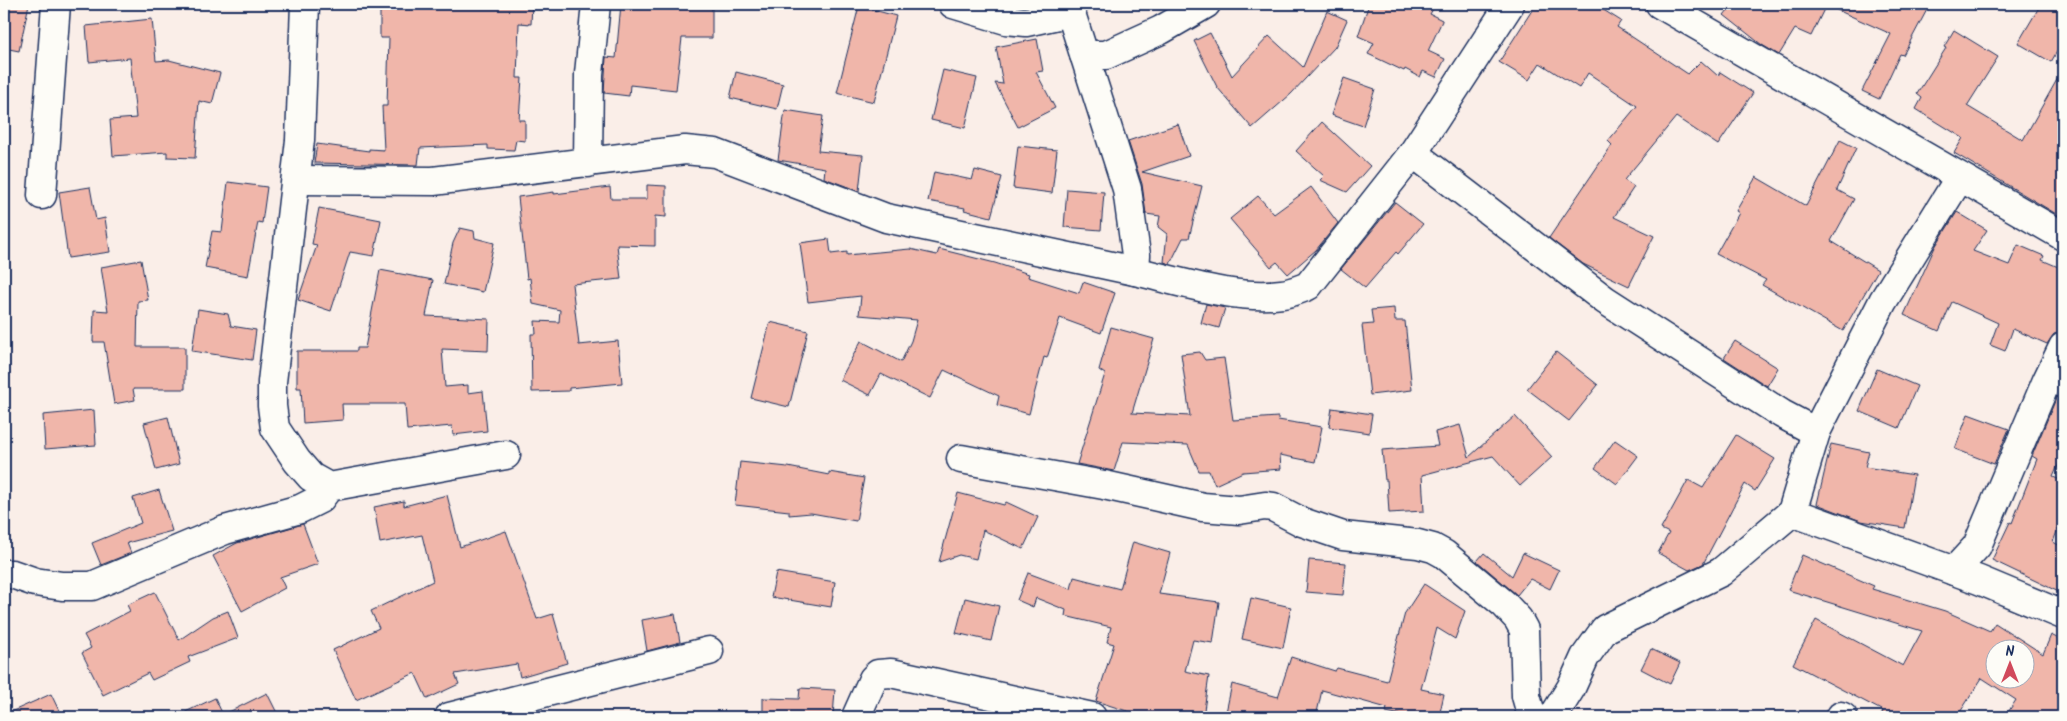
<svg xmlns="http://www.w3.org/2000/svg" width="2067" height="721" viewBox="0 0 2067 721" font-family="Kalam,sans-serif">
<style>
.building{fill:#f0b6aa;stroke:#1b2f5e;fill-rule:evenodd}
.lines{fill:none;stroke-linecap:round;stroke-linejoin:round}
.minor-casing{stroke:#1b2f5e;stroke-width:31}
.minor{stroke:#fdfcf7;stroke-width:28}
</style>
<rect width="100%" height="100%" fill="#faeee8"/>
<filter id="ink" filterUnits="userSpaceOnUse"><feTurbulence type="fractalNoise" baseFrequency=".02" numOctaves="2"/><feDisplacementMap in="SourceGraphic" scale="10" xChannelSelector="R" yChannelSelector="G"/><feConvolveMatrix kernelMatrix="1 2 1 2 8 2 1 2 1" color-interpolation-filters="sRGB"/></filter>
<g filter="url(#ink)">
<g class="building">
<path d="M4,4h25l-10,47 -15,-3z"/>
<path d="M380,4h152l-1,20 -12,-1 -2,55h5l-3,42h6v21l-9,-1 -2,10 -26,-1v-4l-68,3 -2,17 -104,-2 3,-19 52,7v-2l15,1 -2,-44h5l2,-68h-9z"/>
<path d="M621,4h91v34h-30l-6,52 -46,-5 -1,11 -25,-3 2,-36 10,1z"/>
<path d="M1369,4h54l10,5 -3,5 12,6v1l-14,30 17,8 -9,18 -13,-6 -3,6 -15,-8 -1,2 -36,-17 6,-11 -16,-7z"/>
<path d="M1536,4h58l27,17 -4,6 71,47 13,-13 17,15 2,-4 33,21 -35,52 -42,-28 -52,63 10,7 -20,30 40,19 -25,50 -46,-22 -34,-26 63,-93 -4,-4 29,-35 -49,-33 -9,15 -39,-25 -11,17 -30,-18z"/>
<path d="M1733,4h197l-27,51 -3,-1 -21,45 -17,-8 29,-57 -65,-29 -15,31 -16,-7 -16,26 -17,-10 -38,-30z"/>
<path d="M2041,4h22v37l-12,21 -33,-19z"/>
<path d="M859,6l37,10 -22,86 -37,-9z"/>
<path d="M1327,11l20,9 -12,27 -44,47 -39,34 -35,-41 -23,-46 16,-8 22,43 37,-40 34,31z"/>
<path d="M152,19l4,42 13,-1 51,13 -8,31 -13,-3 -4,57 -28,-1v-5l-54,4 -3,-36 26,-2 -6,-60 -41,4 -3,-36z"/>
<path d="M1954,30l44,27 -31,49 56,34 40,-71v149l-109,-65 9,-15 -47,-29 6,-11 -5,-4 29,-46 -2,-1z"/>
<path d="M1037,39l6,32 -7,1 19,36 -37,19 -23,-44 8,1 -7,-37z"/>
<path d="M943,70l34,8 -12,50 -34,-8z"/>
<path d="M736,72l47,12 -6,25 -47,-11z"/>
<path d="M1344,78l31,11 -12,37 -32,-11z"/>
<path d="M785,110l38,6 -5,35 45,4 -4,36 -35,-13 1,-10 -47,-8z"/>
<path d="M1322,122l48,44 -23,26 -27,-12 4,-4 -28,-25z"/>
<path d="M1178,124l11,32 -47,16 60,14 -13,52h-6l-13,26 -6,-2 3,-28 -9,-7 2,-11 -14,-2 -4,-30 -14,-43z"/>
<path d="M1840,140l16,8 -19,42 17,9 -23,42 47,29 -35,61 -81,-46 4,-5 -50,-26 23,-41 -3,-2 20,-34 50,29z"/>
<path d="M1018,146l39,4 -5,43 -39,-5z"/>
<path d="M975,170l27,7 -11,40 -27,-7 1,-2 -37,-7 6,-29 38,8z"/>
<path d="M228,182l39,5 -5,36 -4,-1 -10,54 -43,-8 7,-37 10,1z"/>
<path d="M647,185l19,1v31l-11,-1v30l-38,-1 4,34 -49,5 7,61 39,-4 4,42 -53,5v3l-37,1 -1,-58h5l-1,-13 24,1 1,-12 -27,-6 -3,-26 -3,1 -9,-82 36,-5v2l56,-7 1,12h36z"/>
<path d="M90,187l6,33 9,-2 5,34 -42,6 -9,-66z"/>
<path d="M1311,187l27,36 -22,27 -28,24 -11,-12 -6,5 -41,-48 28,-23 16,18z"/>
<path d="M1067,189l37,3 -3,38 -37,-3z"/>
<path d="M1395,202l28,22 -25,30 -2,-2 -31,36 -24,-19z"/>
<path d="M319,208l62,12 -7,36 -24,-4 -19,59 -33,-11 19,-55 -5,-1z"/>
<path d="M1957,212l30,18 -14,21 36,14 9,-20 26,11 -2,4 21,9v53l-5,11 -4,1 -7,10 -34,-15 -8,22 -15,-6 8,-22 -46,-21 -13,29 -35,-16 31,-68z"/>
<path d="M460,228l14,3 1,7 19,5 -11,49 -39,-8 9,-41z"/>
<path d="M829,239l2,15 16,-2v3l63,-6 27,6 2,-6 56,14 34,11 -1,3 51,16 4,-11 32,11 -14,40 -41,-15 -13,40 -3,-1 -15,57 -32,-9 2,-9 -55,-26 -14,28 -49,-24 -11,21 -30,-15 21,-39 40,21 10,-21 6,-21 -58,-5 2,-19 -53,6 -8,-59z"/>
<path d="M141,260l7,40 -10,1 -1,46h48v42h-52l2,11 -21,4 -10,-62h-11l1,-32 14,1 -7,-44z"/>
<path d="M380,270l53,10 -7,36 63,3 -1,32 -46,-2 3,38 23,-2v8l15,-2 4,40 -34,4 -1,-9 -45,4 -2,-26h-63l1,16 -40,3 -2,-35h-4v-37h60v-3h8z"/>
<path d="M1206,304l19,4 -6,20 -18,-5z"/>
<path d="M1394,308l1,13h10l7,69 -42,5 -8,-70 11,-1 -2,-14z"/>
<path d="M198,309l30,5 3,12 25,4 -4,30 -60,-9z"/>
<path d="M770,322l38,9 -19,76 -38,-9z"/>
<path d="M1111,327l43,12 -22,74 58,3 -9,-62 19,-2 5,8 19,-2 9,62 45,-3v3l44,7 -7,35 -35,-7 1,14 -38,3 -28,13 -6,-14h-10l-11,-26 -65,-3 -9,29 -37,-7 28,-90 -6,-4z"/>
<path d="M1735,341l43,27 -11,18 -43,-28z"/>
<path d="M1556,352l42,33 -29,36 -42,-32z"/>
<path d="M1877,369l40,17 -18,42 -40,-17z"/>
<path d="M2063,382v72l-10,23 10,4v35l-10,26 10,5v47l-71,-34 18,-38 2,1 25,-64 -5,-3z"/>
<path d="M1332,408l40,6 -3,19 -40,-6z"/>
<path d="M94,410l2,35 -51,4 -2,-34z"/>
<path d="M1968,414l41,15 -15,35 -39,-15z"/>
<path d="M1515,416l37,41 -32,29 -27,-30 -71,19 2,36 -35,2 -2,-33h-2l-3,-30 56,-4 -3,-14 25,-7 9,32z"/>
<path d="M168,417l11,47 -23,6 -12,-47z"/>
<path d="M1736,435l39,24 -20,32 -10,-7 -42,80 -14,6 -31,-17 11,-20 -8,-4 27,-49 15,8z"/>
<path d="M1615,440l23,16 -21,28 -22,-16z"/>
<path d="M1831,444l38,8 -4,15 49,8 -9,53 -44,-7 -44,-17z"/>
<path d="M740,462l48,5 41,8v-3l35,6 -8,43 -45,-8 -22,2v-4l-54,-6z"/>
<path d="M159,490l13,41 -45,12 4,10 -30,12 -9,-22 49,-20 -8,-25z"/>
<path d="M958,493l46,12 2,-3 32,15 -15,32 -40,-19 -7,29 -17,-4 -20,7z"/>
<path d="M447,495l13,52 46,-16 31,88 16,-5 14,49 -47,14 -3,-13 -62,10 4,10 -32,15 -12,-26 -59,27 -23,-50 46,-22 -8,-17 62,-30 -11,-46 -42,8 -6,-36 30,-6v5z"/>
<path d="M303,524l15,40 -38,13 5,11 -43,23 -29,-55 24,-13z"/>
<path d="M1133,542l37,11 -11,41 60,8 -6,41 -20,-3 -8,31 24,5 -6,41h-66l-1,-3 -40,-13 18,-57 -7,-2 4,-15 -46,-11 1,-6 -30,-12 -3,9 -16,-7 11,-27 43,16 3,-12 46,12z"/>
<path d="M1484,553l28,23 11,-23 36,17 -9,19 -20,-10 -13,16 -40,-34z"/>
<path d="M1802,555l72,31 -2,3 73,22 45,20 5,-8 48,31 8,-19 12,6v76h-58l11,-17 -34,-22 -25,39h-77l3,-6 -90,-47 23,-44 87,46 19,-35 -134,-41zM1994,648h30v30h-30z"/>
<path d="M1309,560l37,3 -3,32 -37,-3z"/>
<path d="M776,572l59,10 -4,25 -60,-10z"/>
<path d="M1424,584l41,27 -10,28 -18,-11 -16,61 23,5 -5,23h-26l-27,-5 1,-4 -65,-18 -6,27h-91l7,-33 46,13 13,-40 44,14 2,-3 50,13 18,-68z"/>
<path d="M155,592l24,48 34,-23 15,-6 10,27 -50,19 2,5 -38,18 -4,-7 -45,22 -21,-42 9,-5 -7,-13 46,-24 -3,-6z"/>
<path d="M965,598l34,8 -8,35 -35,-8z"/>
<path d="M1251,598l40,9 -8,41 -41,-9z"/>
<path d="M675,614l5,28 -33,9 -5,-31z"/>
<path d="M1651,649l29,14 -10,21 -29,-15z"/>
<path d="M800,688l35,2 -2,27h-70v-19l36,1z"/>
<path d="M267,693l12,24h-104l40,-19 8,17z"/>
<path d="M51,694l11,23h-58v-2z"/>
</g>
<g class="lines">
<defs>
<g id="minor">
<path d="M305,4l-5,136 -28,242v24l3,22 22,33 14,16 18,10"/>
<path d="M953,4l53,16 20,2 45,-10"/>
<path d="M1068,4l59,185 9,66 -1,16c46,11 100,29 147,23 9,-1 18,-5 26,-8l105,-133 97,-149"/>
<path d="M1660,4l403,232"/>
<path d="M1084,55h22l55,-25 45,-26"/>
<path d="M1413,153l192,147 177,114 34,18"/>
<path d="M588,163l1,-89 7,-70"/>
<path d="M296,180l137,1 252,-31 30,3 171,65 249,53"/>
<path d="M42,195l14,-191"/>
<path d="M961,459l143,26 99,22 36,3 26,-4 8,1 29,15 41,14 75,8 15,4 11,6 60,50 14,15 6,11 2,66 6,21"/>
<path d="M1792,512l187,68 84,35"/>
<path d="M1954,571l23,-25 70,-166 16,-33"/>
<path d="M4,574h8l23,8 27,4h30l133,-56 75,-21 20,-10 9,-12 177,-32"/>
<path d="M1841,716l2,1"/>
<path d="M449,717l260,-66"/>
<path d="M856,717l17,-38 5,-5 13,-1 201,44"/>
<path d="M1553,717l18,-29 14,-31 20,-28 116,-57 71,-60 24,-80 67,-131 77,-124"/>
</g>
</defs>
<use href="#minor" class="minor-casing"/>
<use href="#minor" class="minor"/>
</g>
</g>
<rect width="2067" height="721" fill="none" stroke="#fdfcf7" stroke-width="20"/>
<rect x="10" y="10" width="2047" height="701" fill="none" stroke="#1b2f5e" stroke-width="2" filter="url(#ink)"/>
<g transform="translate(2010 664)"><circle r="24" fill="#fdfcf7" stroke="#a3aaba"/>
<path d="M0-4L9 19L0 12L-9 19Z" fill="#d1495b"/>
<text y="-8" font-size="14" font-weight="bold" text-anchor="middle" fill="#1b2f5e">N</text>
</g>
</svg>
